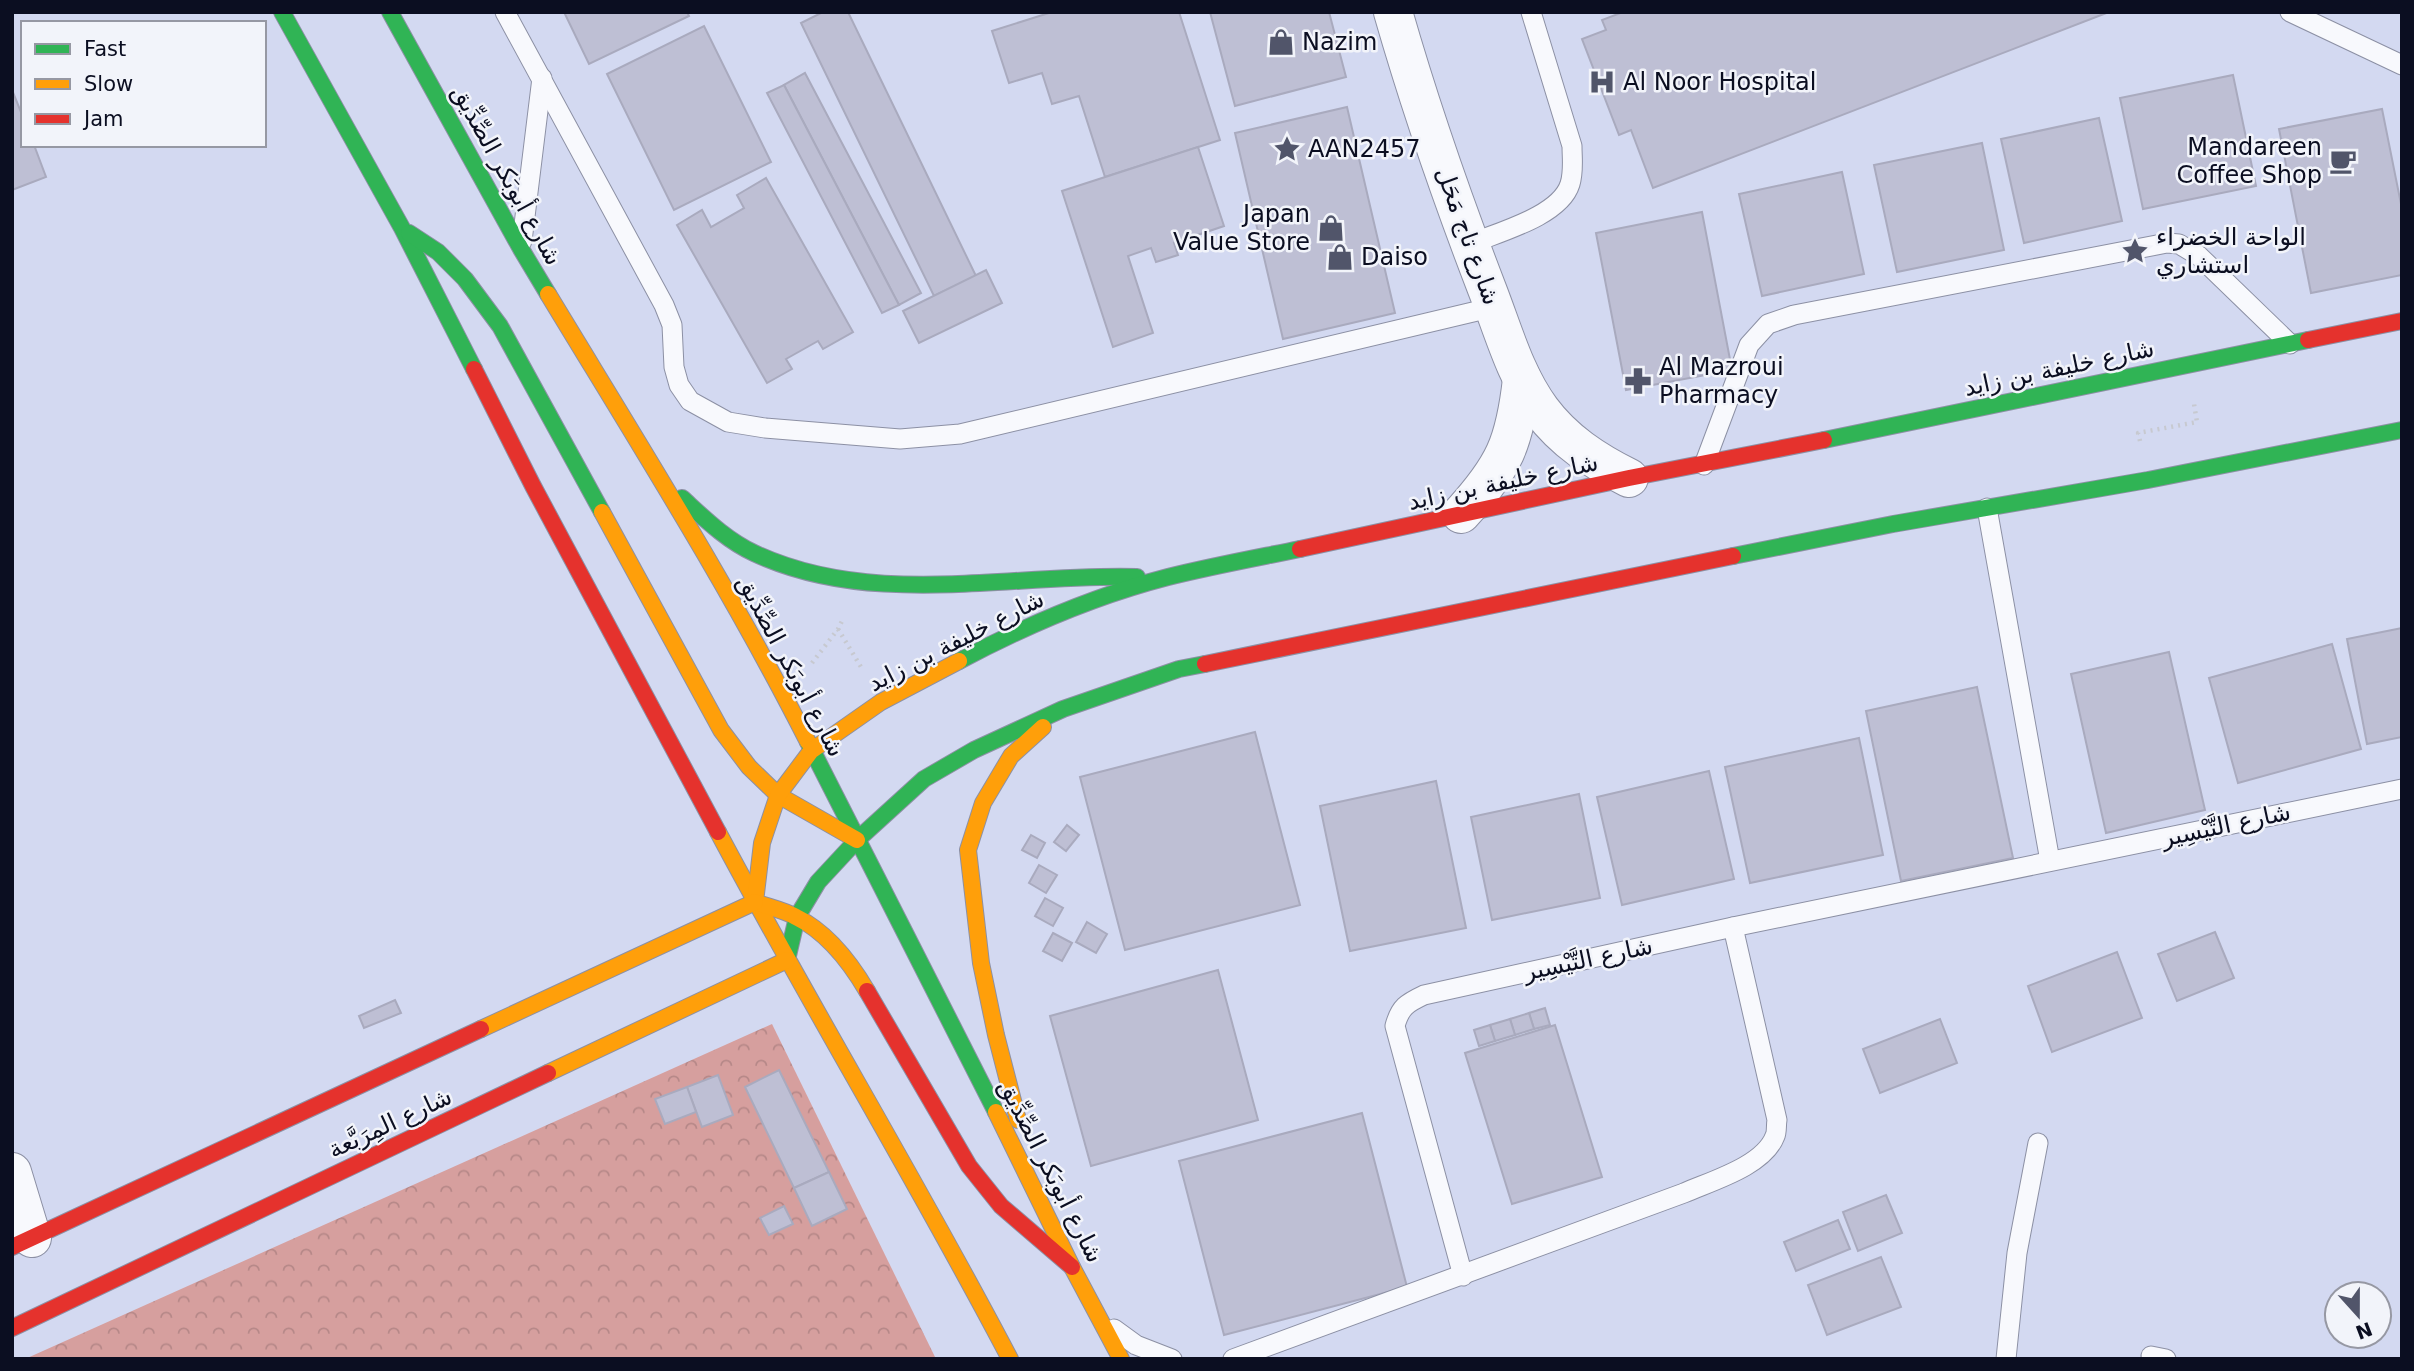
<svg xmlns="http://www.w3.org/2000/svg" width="2414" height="1371" viewBox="0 0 2414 1371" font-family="'DejaVu Sans',Cairo,sans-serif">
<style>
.forest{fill:url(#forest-crowns)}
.building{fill:#bebfd4;stroke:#a9aabe;stroke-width:2}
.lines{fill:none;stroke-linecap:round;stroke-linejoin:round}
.lane-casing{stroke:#8c90a4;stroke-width:21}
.street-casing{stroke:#8c90a4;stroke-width:40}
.fast-casing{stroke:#8c90a4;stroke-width:18}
.slow-casing{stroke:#8c90a4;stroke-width:18}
.jam-casing{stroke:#8c90a4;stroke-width:18}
.path{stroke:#c7c9d0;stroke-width:4.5;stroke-dasharray:2 5;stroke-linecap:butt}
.lane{stroke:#f8f9fd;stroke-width:19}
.street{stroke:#f8f9fd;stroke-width:38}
.fast{stroke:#30b455;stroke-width:16}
.slow{stroke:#ff9f0a;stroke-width:16}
.jam{stroke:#e5322d;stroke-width:16}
.labels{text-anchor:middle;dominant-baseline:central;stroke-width:5;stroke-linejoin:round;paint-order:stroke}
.poi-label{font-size:24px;fill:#0b0e21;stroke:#f2f4fa;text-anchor:start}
.street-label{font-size:24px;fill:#0b0e21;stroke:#f2f4fa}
</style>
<defs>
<pattern id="forest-crowns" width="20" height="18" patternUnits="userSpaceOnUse" patternTransform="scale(1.75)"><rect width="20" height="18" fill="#d69f9e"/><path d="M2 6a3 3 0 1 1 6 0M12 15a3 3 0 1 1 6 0" fill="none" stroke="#b68888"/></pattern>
</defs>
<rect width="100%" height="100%" fill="#d3d9f1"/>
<path class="forest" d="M772,1024l164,335h-911z"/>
<g class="building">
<path d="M564,12h123l2,4 -100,48z"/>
<path d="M823,12h25l128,264 -42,20 -133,-273z"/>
<path d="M1052,12h127l41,128 -115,37 -26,-81 -27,8 -10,-31 -33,10 -17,-52z"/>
<path d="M1210,12h119l17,65 -111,29z"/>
<path d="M1623,12h486l-456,176 -22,-58 -12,5 -37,-96 24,-9 -4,-10z"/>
<path d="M704,26l67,136 -97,48 -67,-136z"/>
<path d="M805,73l116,220 -22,12 -115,-220z"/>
<path d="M2233,75l23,111 -113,23 -23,-111z"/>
<path d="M784,85l115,220 -17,8 -115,-220z"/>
<path d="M12,90l11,27v28h11l12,32 -34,13z"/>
<path d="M1347,107l48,206 -112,26 -48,-206z"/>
<path d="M2382,109l20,100v66l-91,18 -32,-164z"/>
<path d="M2099,118l23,103 -98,22 -23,-104z"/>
<path d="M1982,143l22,107 -107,22 -23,-107z"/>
<path d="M1198,147l26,79 -50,17 4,12 -22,7 -5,-14 -23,8 25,77 -40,14 -51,-156z"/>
<path d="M1842,172l22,102 -102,22 -23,-102z"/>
<path d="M766,178l87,154 -30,17 -5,-8 -32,18 6,10 -25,14 -90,-158 25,-15 9,17 33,-19 -7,-13z"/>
<path d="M1702,212l30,158 -106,20 -30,-157z"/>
<path d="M986,270l16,33 -83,40 -16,-32z"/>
<path d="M2402,628v109l-35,7 -20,-105z"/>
<path d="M2332,644l29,105 -123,34 -29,-105z"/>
<path d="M2169,652l36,158 -99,23 -35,-159z"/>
<path d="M1977,687l36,171 -112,23 -35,-170z"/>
<path d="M1255,732l45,173 -175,45 -45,-173z"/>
<path d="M1859,738l24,117 -133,28 -25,-116z"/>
<path d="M1709,771l25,108 -112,26 -25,-108z"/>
<path d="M1436,781l30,147 -116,23 -30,-145z"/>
<path d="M1579,794l21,104 -108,22 -21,-103z"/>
<path d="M1067,825l12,10 -13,16 -12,-9z"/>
<path d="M1031,835l14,8 -8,15 -15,-8z"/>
<path d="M1039,865l18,10 -11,18 -17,-10z"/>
<path d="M1045,898l18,10 -10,18 -18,-10z"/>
<path d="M1087,922l20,12 -11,19 -20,-11z"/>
<path d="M2215,932l19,46 -57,23 -19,-47z"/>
<path d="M1053,933l19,10 -10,18 -19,-10z"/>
<path d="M2117,952l25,66 -90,34 -24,-66z"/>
<path d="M1218,970l40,150 -167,46 -41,-150z"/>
<path d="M395,1000l6,13 -37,15 -5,-12z"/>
<path d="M1545,1008l5,17 -16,4 -5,-16z"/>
<path d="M1529,1013l5,16 -19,6 -5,-16z"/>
<path d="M1510,1019l5,16 -20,6 -5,-16z"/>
<path d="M1940,1019l17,44 -77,30 -17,-44z"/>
<path d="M1490,1025l5,16 -16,5 -5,-16z"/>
<path d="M1555,1025l47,152 -90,27 -47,-151z"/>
<path d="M779,1070l50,102 -35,16 -49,-101z"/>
<path d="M718,1075l15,40 -31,12 -15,-40z"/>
<path d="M687,1087l9,25 -31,12 -10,-25z"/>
<path d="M1362,1113l45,174 -183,48 -45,-174z"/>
<path d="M829,1172l18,37 -35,17 -18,-38z"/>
<path d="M1886,1195l16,38 -44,18 -15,-39z"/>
<path d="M784,1206l9,18 -24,11 -9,-17z"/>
<path d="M1838,1220l12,29 -54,22 -12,-29z"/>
<path d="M1881,1257l20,50 -74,28 -19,-50z"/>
</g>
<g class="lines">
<defs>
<g id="lane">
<path d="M505,12l159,293 8,20 2,42 5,18 11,16 38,21 37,6 135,11 60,-5 534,-127"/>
<path d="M2290,12l112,53"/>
<path d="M522,241l20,-163"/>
<path d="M1470,244c29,-12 90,-28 100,-60 4,-13 2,-26 2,-38l-41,-134"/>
<path d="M1704,465l45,-120 19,-21 26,-9 373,-72 12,1 20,12 91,88"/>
<path d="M1987,508l63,353"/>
<path d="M1463,1276l-68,-250c5,-19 12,-23 29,-31l309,-68 669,-138"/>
<path d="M1114,1329l22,16 36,14"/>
<path d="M2151,1356l15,3"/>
<path d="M1233,1359l451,-166c27,-12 80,-27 91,-57 2,-4 1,-11 2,-16l-44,-193"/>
<path d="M2006,1359l11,-106 21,-110"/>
</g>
<g id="street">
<path d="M1393,12c27,94 59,186 94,277 16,41 28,86 54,121 23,31 54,51 88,68"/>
<path d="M1461,514c43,-47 54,-71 61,-135"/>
<path d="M12,1172l20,66"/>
</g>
<g id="fast">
<path d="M282,12l120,216 72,141"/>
<path d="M390,12l131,237 27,45"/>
<path d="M409,233l29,19 27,27 35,47 102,186"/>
<path d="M1824,440l484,-100"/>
<path d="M682,498c22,20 44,42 72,55 119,56 257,20 383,24"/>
<path d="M1733,556l160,-32 255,-44 254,-50"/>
<path d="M959,661c64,-34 139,-66 209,-84 44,-11 88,-19 132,-28"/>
<path d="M808,742l188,370"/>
<path d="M787,960l10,-43 21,-35 39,-42 67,-61 50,-29 89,-41 116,-40 26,-5"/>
</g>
<g id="slow">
<path d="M548,294c89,147 182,294 260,448"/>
<path d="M602,512l119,218 28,37 29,28 79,45"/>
<path d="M718,832c94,177 199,349 292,527"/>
<path d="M867,991c-17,-29 -40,-59 -71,-74 -12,-7 -28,-10 -41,-15l7,-59 16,-48 33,-44 70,-49 78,-41"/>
<path d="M481,1029l274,-127"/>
<path d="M548,1073l239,-113"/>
<path d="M996,1112l76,155 49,92"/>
<path d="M1018,1120l-22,-85 -15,-72 -13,-113 15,-47 28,-47 32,-29"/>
</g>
<g id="jam">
<path d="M2308,340l94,-19"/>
<path d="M474,369l59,117 185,346"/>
<path d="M1300,549l329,-71 195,-38"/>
<path d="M1205,664l528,-108"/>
<path d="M867,991l102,175 32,40 71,61"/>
<path d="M12,1247l469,-218"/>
<path d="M12,1328l536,-255"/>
</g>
</defs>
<use href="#lane" class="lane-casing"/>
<use href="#street" class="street-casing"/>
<use href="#fast" class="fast-casing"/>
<use href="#slow" class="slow-casing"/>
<use href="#jam" class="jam-casing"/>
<g class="path">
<path d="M2140,441l-2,-8 59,-11 -3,-18"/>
<path d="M838,629l23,38"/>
<path d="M812,663l26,-34 5,-10"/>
</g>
<use href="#lane" class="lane"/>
<use href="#street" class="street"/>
<use href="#fast" class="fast"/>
<use href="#slow" class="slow"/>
<use href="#jam" class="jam"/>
</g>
<defs>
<symbol id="shop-bare" viewBox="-9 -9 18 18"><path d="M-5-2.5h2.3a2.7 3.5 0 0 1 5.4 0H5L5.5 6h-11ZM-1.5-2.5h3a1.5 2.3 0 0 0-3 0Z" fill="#51556a" stroke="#f2f4fa" stroke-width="2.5" paint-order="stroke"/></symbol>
<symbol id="hospital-bare" viewBox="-9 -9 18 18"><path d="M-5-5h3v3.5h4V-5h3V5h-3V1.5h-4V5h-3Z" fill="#51556a" stroke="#f2f4fa" stroke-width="2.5" paint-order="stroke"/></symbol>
<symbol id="sight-bare" viewBox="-9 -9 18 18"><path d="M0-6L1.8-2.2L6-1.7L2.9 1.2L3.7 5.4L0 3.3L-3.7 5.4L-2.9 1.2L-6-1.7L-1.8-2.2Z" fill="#51556a" stroke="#f2f4fa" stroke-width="2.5" paint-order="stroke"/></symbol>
<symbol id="cafe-bare" viewBox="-9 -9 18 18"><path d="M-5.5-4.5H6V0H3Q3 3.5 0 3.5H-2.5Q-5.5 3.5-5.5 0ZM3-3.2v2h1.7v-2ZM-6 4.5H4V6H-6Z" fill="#51556a" stroke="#f2f4fa" stroke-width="2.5" paint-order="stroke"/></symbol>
<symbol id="pharmacy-bare" viewBox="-9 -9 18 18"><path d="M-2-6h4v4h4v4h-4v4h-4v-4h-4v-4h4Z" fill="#51556a" stroke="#f2f4fa" stroke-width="2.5" paint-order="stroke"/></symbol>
</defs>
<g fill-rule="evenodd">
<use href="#shop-bare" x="1262" y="23" width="38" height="38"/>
<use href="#hospital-bare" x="1583" y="63" width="38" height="38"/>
<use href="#sight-bare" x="1268" y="130" width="38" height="38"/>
<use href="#cafe-bare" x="2324" y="142" width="38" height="38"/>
<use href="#shop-bare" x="1312" y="209" width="38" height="38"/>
<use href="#sight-bare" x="2116" y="232" width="38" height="38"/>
<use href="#shop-bare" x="1321" y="238" width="38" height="38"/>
<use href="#pharmacy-bare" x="1619" y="362" width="38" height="38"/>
</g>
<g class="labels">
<g class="poi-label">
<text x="1302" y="42">Nazim</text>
<text x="1623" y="82">Al Noor Hospital</text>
<text x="2322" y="147" text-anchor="end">Mandareen<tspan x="2322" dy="28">Coffee Shop</tspan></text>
<text x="1308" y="149">AAN2457</text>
<text x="1310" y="214" text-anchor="end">Japan<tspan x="1310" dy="28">Value Store</tspan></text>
<text x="2156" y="237">الواحة الخضراء<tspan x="2156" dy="28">استشاري</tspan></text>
<text x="1361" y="257">Daiso</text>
<text x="1659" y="367">Al Mazroui<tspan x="1659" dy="28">Pharmacy</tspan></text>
</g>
<g class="street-label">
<text transform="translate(507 175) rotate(61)">شارع أبوبَكر الصِّدِّيق</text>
<text transform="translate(1468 236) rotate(70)">شارع تاج مَحَل</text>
<text transform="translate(2059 368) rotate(-12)">شارع خليفة بن زايد</text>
<text transform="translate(1503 482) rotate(-12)">شارع خليفة بن زايد</text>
<text transform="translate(956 641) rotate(-27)">شارع خليفة بن زايد</text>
<text transform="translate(791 666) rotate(62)">شارع أبوبَكر الصِّدِّيق</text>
<text transform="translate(2226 825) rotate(-12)">شارع التَّيْسِير</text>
<text transform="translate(1588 959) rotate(-12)">شارع التَّيْسِير</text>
<text transform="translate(390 1123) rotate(-25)">شارع المِرَبَّعة</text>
<text transform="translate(1051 1171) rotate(63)">شارع أبوبَكر الصِّدِّيق</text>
</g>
</g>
<rect width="2414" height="1371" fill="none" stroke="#0b0e21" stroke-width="28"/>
<rect x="21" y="21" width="245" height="126" fill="#f2f4fa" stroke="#9698a3" stroke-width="2"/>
<rect x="35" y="44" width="35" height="10" fill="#30b455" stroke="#9698a3" stroke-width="2"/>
<text x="84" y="56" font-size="21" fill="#0b0e21">Fast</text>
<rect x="35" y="79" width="35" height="10" fill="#ff9f0a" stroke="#9698a3" stroke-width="2"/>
<text x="84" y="91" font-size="21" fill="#0b0e21">Slow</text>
<rect x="35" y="114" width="35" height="10" fill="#e5322d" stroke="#9698a3" stroke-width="2"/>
<text x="84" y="126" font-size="21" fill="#0b0e21">Jam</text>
<g transform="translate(2358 1315) rotate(159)"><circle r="33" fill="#f2f4fa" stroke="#9698a3" stroke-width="2"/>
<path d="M0-5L12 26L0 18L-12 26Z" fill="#51556a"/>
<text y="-10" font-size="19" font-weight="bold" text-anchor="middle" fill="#0b0e21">N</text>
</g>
</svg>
